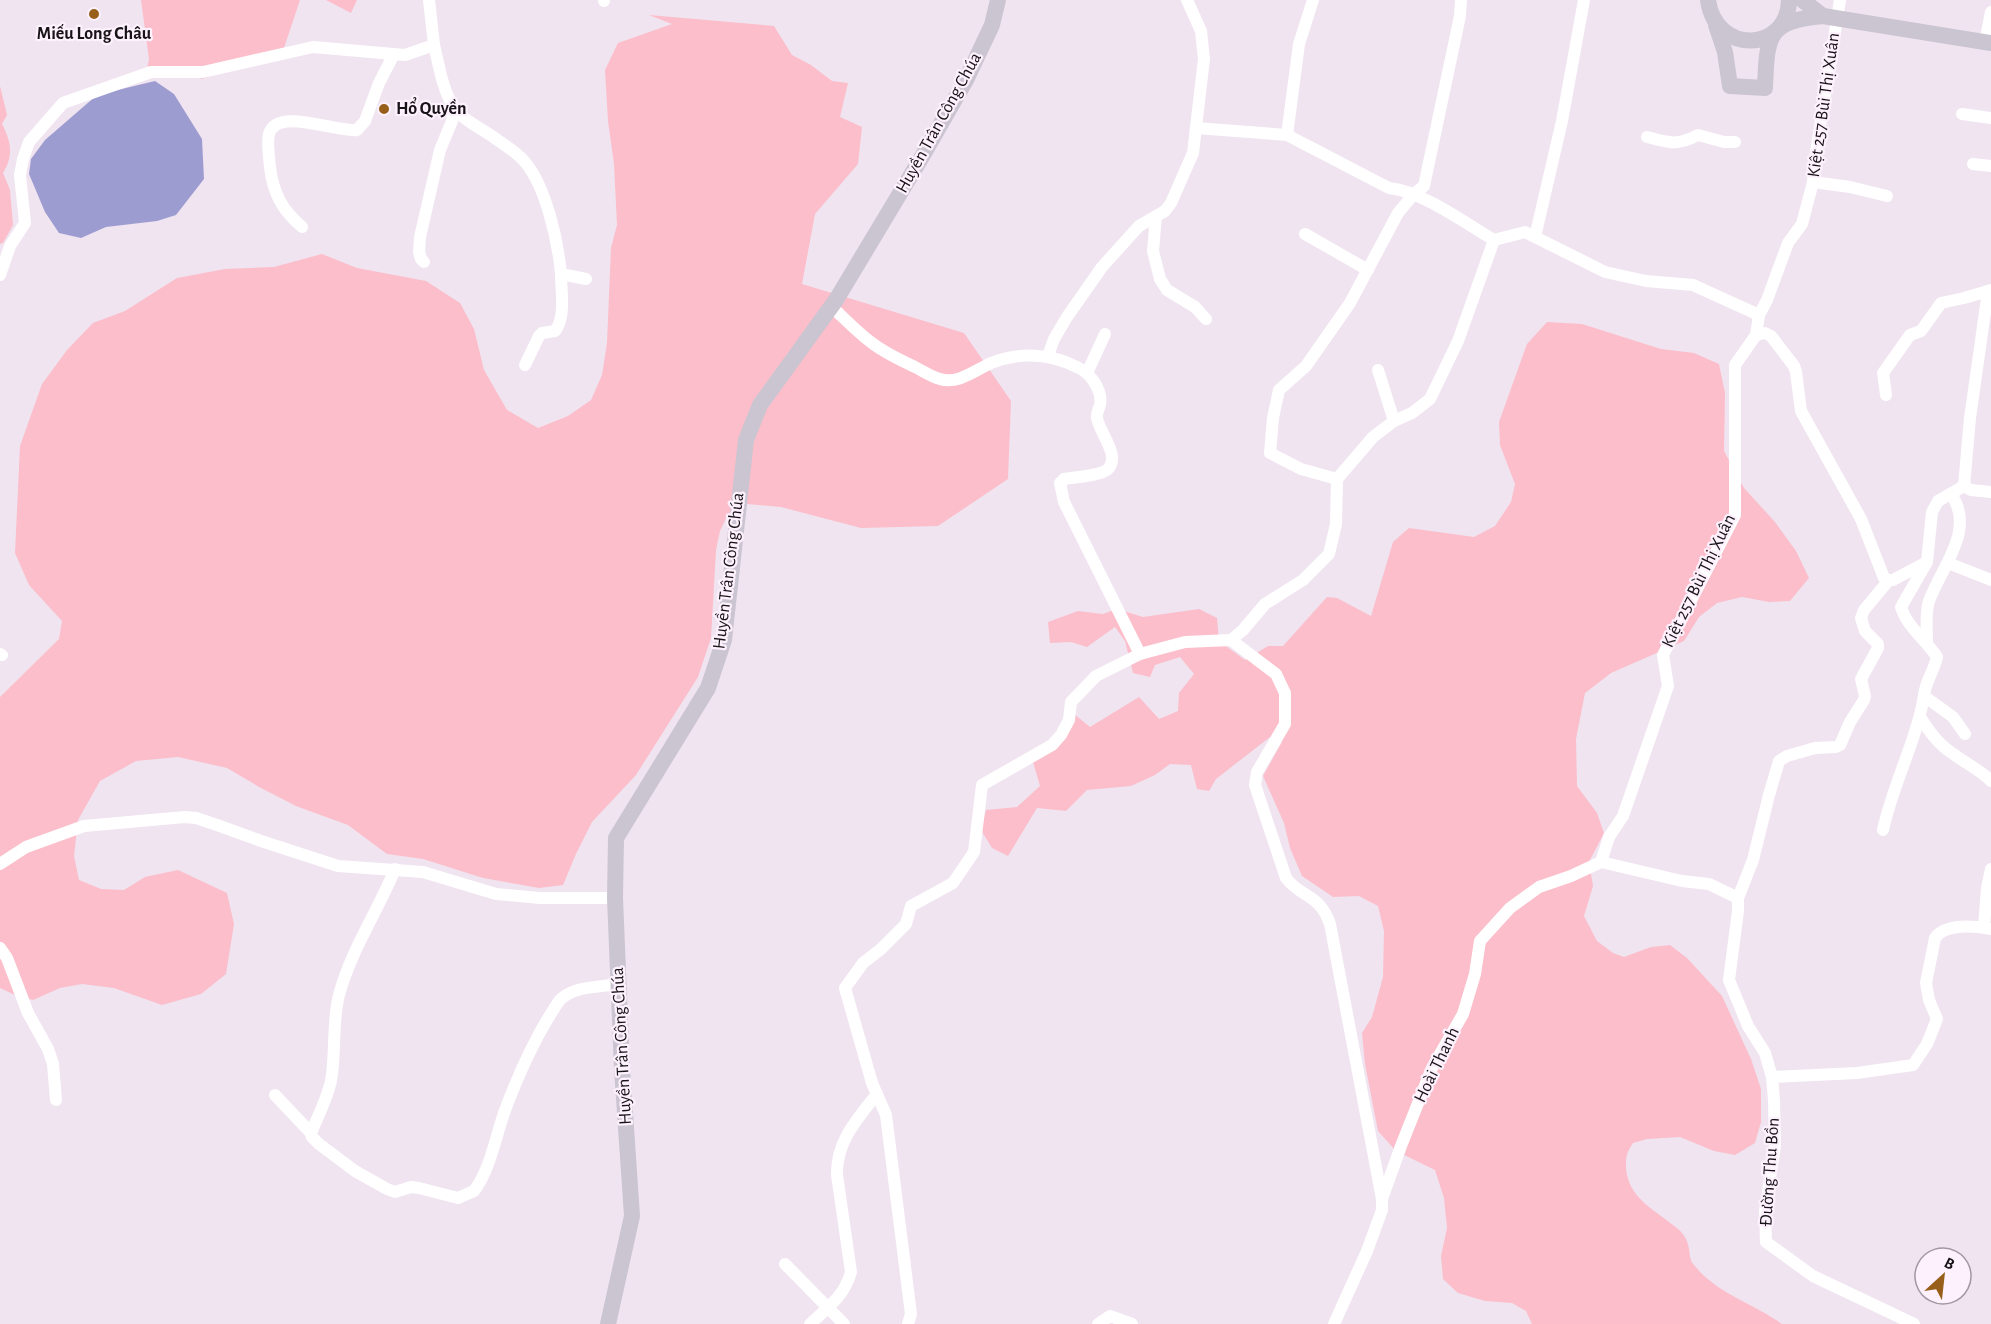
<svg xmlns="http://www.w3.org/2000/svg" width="1991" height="1324" viewBox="0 0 1991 1324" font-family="'Alegreya Sans',sans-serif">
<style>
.green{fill:#fbbeca}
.water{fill:#9d9cd1}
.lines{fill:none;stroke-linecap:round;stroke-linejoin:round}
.street{stroke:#fff;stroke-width:12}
.secondary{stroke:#cbc5d1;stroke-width:16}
.poi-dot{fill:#975f1a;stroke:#fdf1fd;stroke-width:2}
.labels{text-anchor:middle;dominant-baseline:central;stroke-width:4.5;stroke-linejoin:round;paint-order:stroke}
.poi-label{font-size:18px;font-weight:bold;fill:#171317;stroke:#fdf1fd}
.street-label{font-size:18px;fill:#171317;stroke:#fdf1fd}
</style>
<rect width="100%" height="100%" fill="#f0e4f0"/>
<g class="green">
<path d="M141,0h159l-17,51 -81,28 -8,-5 -47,-5 2,-10z"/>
<path d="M326,0h31l-6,13z"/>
<path d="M649,15l125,11 18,29 19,10 21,16 16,2 -8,34 22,10 -4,37 -43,50 -13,70 162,49 47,68 -3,78 -70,47 -77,2 -80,-21 -34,-3 -19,10 -8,17 -4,19 -5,88 -13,39 -62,98 -44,47 -16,32 -13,31 -24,3 -56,-10 -60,-19 -36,-5 -39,-29 -52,-19 -35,-18 -34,-20 -49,-11 -42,4 -36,20 -22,39 -4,36 5,24 22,9 23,1 21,-13 33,-7 49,23 7,31 -8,50 -25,20 -39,11 -48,-17 -32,-4 -22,4 -27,12 -18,-5 -15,-7v-291l59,-58 3,-18 -33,-36 -14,-32 5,-107 22,-62 25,-34 26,-27 32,-12 52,-33 48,-9 49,-2 48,-13 35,14 69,13 34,22 14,26 10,41 23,40 31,18 30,-12 23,-16 11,-25 5,-32 4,-95 6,-23 -3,-61 -6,-43 -3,-51 13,-27 54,-19z"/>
<path d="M0,86l7,29 -5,9c9,17 12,32 1,49l7,17 3,35 -10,18 -3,1z"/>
<path d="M1547,322l35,2 79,25 33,4 25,11 6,29 -1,58 20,37 31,34 21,29 13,27 -19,23 -21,1 -27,-5 -25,6 -18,14 -15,24 -73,32 -26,20 -9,46 1,47 20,27 7,20 -15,29 4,24 -9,30 13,25 16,12 11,4 27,-10 19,-2 17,13 35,38 29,63 10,30v33l-6,21 -20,12 -21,-4 -34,-14 -33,2 -14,4c-7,11 -7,13 -7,25 2,31 31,43 52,61 16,14 8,27 16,36 23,29 59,38 88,59h-250l-6,-13 -14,-8 -27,-2 -27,-8 -15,-14 -2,-23 6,-28 -3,-30 -9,-28 -39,-19 -18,-20 -13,-67 -3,-31 10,-16 11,-40 1,-46 -6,-25 -19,-10 -26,1 -31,-21 -12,-28 -6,-25 -21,-47 19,-34 -12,-5 -54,42 -7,12 -12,-2 -6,-24 -21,-1 -15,11 -24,11 -44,4 -21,21 -29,-3 -29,48 -16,-8 -11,-18 5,-20 31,-3 23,-21 -7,-24 25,-14 5,-14 5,-25 22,18 49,-30 20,22 19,-8 1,-18 15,-19 -14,-17 -25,8 -5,12 -17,-4 -8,-32 -10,-14 -28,20 -16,-5 -21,1 -2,-21 30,-11 25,3 14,-5 26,8 56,-8 18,9 2,23 26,19 23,-14h15l44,-49 10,1 34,18 22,-74 16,-14 65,9 21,-11 16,-24 4,-18 -15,-39 -1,-23 28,-78z"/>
</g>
<path class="water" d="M155,81l19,13 28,45 2,40 -28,36 -19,6 -51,6 -25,11 -22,-5 -14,-21 -16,-38 2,-15 14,-19 52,-45z"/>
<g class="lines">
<g class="street">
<path d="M604,0v1"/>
<path d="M1985,42l6,-30"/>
<path d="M434,45c5,20 8,43 19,61 9,14 30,23 43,33 10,7 22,14 29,23 21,25 33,79 36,112l25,5"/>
<path d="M1962,114l29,4"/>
<path d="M1196,128l91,7 102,53c33,3 76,35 105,52l31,-8 80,40 41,9 47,4 66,30"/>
<path d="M1287,135l12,-91 14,-44"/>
<path d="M1647,137c22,6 30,9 51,-2l26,7h11"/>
<path d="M1973,164l18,2"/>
<path d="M1813,182l37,5 37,9"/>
<path d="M1156,216l-3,35 7,28 7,11 28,17 11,12"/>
<path d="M302,227c-20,-17 -29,-34 -32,-60 -1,-9 -3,-25 -1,-33 8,-28 68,-1 88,-4l8,-9 14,-38 15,-29"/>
<path d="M1305,234l63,36"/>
<path d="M1535,237l27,-116 22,-121"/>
<path d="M424,262l-3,-3 -2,-7 1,-15 20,-87 12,-29 2,-13"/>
<path d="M0,275l10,-29 15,-23 -5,-48 3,-16 6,-17 34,-39 88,-31h52l110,-25 92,8 29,-10 -5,-45"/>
<path d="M831,306c13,12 26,26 41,37 13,10 28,17 43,24 8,4 17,10 25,12 17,6 36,-9 51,-16 29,-11 60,-10 88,5 12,6 24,23 21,37 -1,4 -4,9 -3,13 2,14 24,38 11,51 -7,7 -34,8 -44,10l-4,4 4,19 76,152"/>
<path d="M1756,335l9,-2 6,3 23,30 2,6 5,39 60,108 23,59 5,2h4l34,-18"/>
<path d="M1048,356l6,-17 13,-22 35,-50 37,-41 26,-15 6,-8 22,-50 11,-94 -3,-28 -14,-31"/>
<path d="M525,365l14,-29 3,-3 13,-2c11,-13 6,-41 6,-57"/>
<path d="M1378,370l16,51"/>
<path d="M1087,373l18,-39"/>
<path d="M1886,395l-3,-22 27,-38 11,-4 20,-28 23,-5 24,-7"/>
<path d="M1337,479l-36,-10 -31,-16 3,-35 6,-28 27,-24 44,-63 48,-90 16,-19 10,-8 36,-170 1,-16"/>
<path d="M1964,486l7,4 20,2"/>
<path d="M1948,563l43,17"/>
<path d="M1231,640l45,34 9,19v31l-28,48 -2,13 31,93c15,20 33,15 44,46l52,275"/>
<path d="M1927,642c0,-13 -2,-29 2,-41 13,-35 47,-71 22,-107"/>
<path d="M0,654l2,1"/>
<path d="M1920,717c9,14 18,27 32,36 13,10 27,16 39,28"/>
<path d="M1965,734l-12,-17 -29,-21c1,-14 10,-25 13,-39 -11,-17 -30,-30 -36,-50l26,-45 5,-50 6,-11 26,-15 6,-68 18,-127 3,-1"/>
<path d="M1883,830c10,-46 33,-88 41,-134"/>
<path d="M1601,862l8,-25 14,-21 45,-130 -5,-31 72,-140v-150l21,-30 3,-20 8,-15 21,-57 14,-19 11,-42 2,-24 25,-158"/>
<path d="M1601,862l81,19 27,3 29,14v13l-9,69 19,46 17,27 7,24 2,23 1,46 -10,65 1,31 47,34 101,48"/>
<path d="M0,864l26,-17 58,-21 101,-9 11,1 21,7 44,16 77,25 85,6 73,22 44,4h75"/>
<path d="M395,869c-17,42 -44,81 -56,126 -7,27 -3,58 -8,86 -4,18 -13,35 -20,52l1,4 7,7 36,27 32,18 8,3 16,-5 8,1 39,10 16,-7c16,-21 21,-52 30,-78 14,-38 32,-78 55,-112 13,-15 41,-14 60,-17"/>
<path d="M1738,898l15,-38 16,-65 10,-34 8,-5 28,-8 21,-1 4,-2 10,-23 14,-22 1,-4 -4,-17 17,-31v-4l-13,-13 -4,-13 3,-8 25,-30"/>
<path d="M1984,927l3,-39 4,-19"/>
<path d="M0,948l7,10 21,55 20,36 5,15 3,36"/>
<path d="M1772,1077l85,-4 56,-8 14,-21 10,-25 -8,-19 -3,-17 9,-45c10,-15 40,-12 56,-9"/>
<path d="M275,1095l36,38"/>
<path d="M785,1264l59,60"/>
<path d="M810,1324c18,-17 34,-27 41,-52l-14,-97c-1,-33 20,-56 40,-81"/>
<path d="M908,1324l3,-10 -25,-199 -14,-32 -27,-95 18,-25 18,-14 25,-25 5,-18 42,-23 21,-31 8,-67 70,-40 9,-10 8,-15 2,-18 25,-26 44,-22 45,-12 46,-2 12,-10 22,-26 38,-24 26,-26 7,-30 1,-45 36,-42 21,-16 18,-8 18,-14 28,-58 36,-101"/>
<path d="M1098,1324l12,-8 22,8"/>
<path d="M1334,1324l33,-73 15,-41v-11l19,-53 31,-78 31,-54 12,-40 5,-33 30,-33 29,-21 32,-11 30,-14"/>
</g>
<g class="secondary">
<path d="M1708,0c8,56 80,52 81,0"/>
<path d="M1802,0l21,16"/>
<path d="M1716,25l9,27 5,34 35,2c2,-52 2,-67 58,-72l168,27"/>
<path d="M608,1324l24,-108 -10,-147 -7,-171 1,-60 92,-150 16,-48 22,-200 14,-35 76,-105 87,-145 43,-75 26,-55 6,-25"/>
</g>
</g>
<g class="poi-dot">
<circle cx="94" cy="14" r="6"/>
<circle cx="384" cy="109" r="6"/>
</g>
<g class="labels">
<g class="poi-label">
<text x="94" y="34">Miếu Long Châu</text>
<text x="396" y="109" text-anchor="start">Hổ Quyền</text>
</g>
<g class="street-label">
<text transform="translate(1824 105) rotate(-82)">Kiệt 257 Bùi Thị Xuân</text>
<text transform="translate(939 123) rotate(-61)">Huyền Trân Công Chúa</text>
<text transform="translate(729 571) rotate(-83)">Huyền Trân Công Chúa</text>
<text transform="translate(1699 581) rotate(-64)">Kiệt 257 Bùi Thị Xuân</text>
<text transform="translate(622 1046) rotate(-93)">Huyền Trân Công Chúa</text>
<text transform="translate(1437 1065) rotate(-64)">Hoài Thanh</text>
<text transform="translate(1770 1172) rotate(-86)">Đường Thu Bồn</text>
</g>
</g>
<g transform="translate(1943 1276) rotate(27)"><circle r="28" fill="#fdf1fd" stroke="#a198a1" stroke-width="1.5"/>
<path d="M0-4.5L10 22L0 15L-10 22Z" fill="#975f1a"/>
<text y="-9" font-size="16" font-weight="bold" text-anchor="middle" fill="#171317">B</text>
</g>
</svg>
